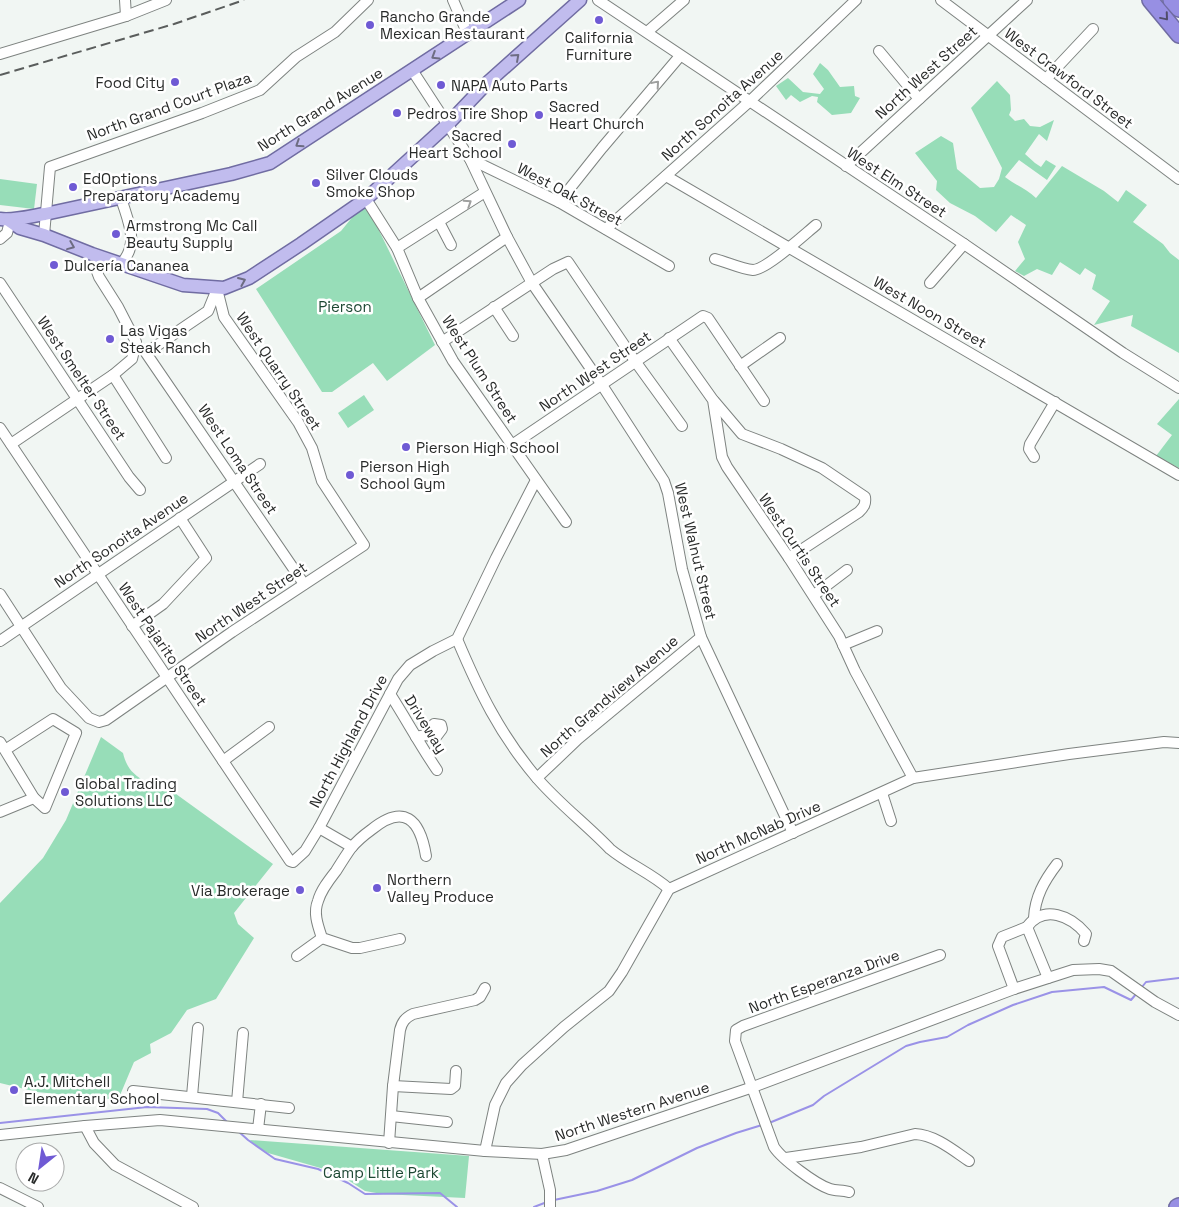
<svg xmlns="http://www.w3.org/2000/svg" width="1179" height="1207" viewBox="0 0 1179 1207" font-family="'Space Grotesk',sans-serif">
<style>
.green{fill:#97ddb8}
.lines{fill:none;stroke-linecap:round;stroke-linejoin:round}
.stream{stroke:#9a92e7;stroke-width:2}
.minor-casing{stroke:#7e8380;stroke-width:12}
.major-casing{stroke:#706ca2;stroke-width:15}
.highway-casing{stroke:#706ca2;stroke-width:18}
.minor{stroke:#fff;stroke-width:10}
.major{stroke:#c1bcee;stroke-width:12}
.highway{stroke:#978fe3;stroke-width:15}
.rail{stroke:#5a5d5c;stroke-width:2;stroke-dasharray:10 5;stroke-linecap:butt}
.oneway{stroke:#504e6b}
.oneway2{stroke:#6d6c82}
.oneway3{stroke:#9fa09f}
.poi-dot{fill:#6f5ad4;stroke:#fff;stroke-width:2}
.labels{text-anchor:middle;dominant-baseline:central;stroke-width:5;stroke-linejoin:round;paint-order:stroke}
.poi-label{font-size:15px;fill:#292b2a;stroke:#fff;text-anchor:start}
.street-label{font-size:15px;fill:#292b2a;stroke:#fff}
.park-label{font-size:15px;fill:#1d4833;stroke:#fff}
</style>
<rect width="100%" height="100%" fill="#f1f6f3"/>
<g class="green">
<path d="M820,63l8,7 12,17 14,-1 1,10 5,2 -9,15 -19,2 -15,-13 1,-5 -6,-1 -12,6 -9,-7 -5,5 -10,-14 12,-8 15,14 17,2 4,-5 -11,-15z"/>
<path d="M997,81l13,14 1,15 -2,5 6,6 9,-2 6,7 10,1 14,-7 -7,21 -8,-7 -14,20 10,9 6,4 5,-7 10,6 -9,14 -28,-20 -14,17c10,8 22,12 31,21l26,-32 42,25 14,11 8,-12 21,15 -14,17 30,22 7,9 9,7v93l-48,-27 2,-11 -39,10 16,-24 -18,-12 4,-14 -11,-7 -5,7 -20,-13 -8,13 -15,-6 -13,7 -9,-5 10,-12 -7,-17 8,-17 -15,-10 -15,17 -21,-16 -25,-13 -14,-13 1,-9 -22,-28 26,-17 12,7 4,26 23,19 14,-1 5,-8 3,-11 -31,-60z"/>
<path d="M0,179l37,5 -3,25 -34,-4z"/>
<path d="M366,207l4,5 65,133 -48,36 -14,-18 -41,29h-10l-66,-103 85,-58 18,-22z"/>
<path d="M364,395l10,15 -26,18 -10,-15z"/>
<path d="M1179,399v69l-23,-12 16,-21 -15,-11z"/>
<path d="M101,737l22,16c4,16 10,21 24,30l11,-2 115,83 -39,49 4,11 16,14 -38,61 -29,11 -16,23 -21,11 1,9 -17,9 -16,38 -81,-8 -37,-9v-180l43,-45 23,-38z"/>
<path d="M250,1140l219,16 -4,42 -83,-4 -17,-3 -17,-11 -24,-11 -56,-16 -14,-8z"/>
</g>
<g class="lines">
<g class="stream">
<path d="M1142,987l4,-5 33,-4"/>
<path d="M0,1123l147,-16 60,2 11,4 9,9"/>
<path d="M769,1123l44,-18 11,-9 82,-50 14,-4 27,-5 21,-12 45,-20 39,-13 52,-5 27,13 6,-7"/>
<path d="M238,1131l10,9 27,19 43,10 30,14 17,11 75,-1 17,14"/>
<path d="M554,1200l43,-9 35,-11 65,-32 39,-15 26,-8"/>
<path d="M534,1207l13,-5"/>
</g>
<defs>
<g id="minor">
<path d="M125,0l1,16"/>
<path d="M453,0l15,35"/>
<path d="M598,0l366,244 159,109 56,35"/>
<path d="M941,0l238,179"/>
<path d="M647,32l37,-32"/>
<path d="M879,51l40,48"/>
<path d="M0,54l126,-38 40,-16"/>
<path d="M412,70l58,89 89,43 110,64"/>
<path d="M1046,79l47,-50"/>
<path d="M470,159l37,78 25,46 70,102 62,96 4,12 14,76 19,68 92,196"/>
<path d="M846,166l181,-166"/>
<path d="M666,176l513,299"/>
<path d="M121,198c7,24 19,45 0,66"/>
<path d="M366,199l31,49 21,50 35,63 113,161"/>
<path d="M559,202l43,-54 78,-92"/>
<path d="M439,222l12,23"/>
<path d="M606,229l144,-128 106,-101"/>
<path d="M44,235l6,-68 152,-54 58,-23 36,-33 39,-25 33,-32"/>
<path d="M0,239l7,-6 3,-12"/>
<path d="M397,248l88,-56"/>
<path d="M715,259c12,3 26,10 38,11 13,0 52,-36 63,-45"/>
<path d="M0,283l129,194 11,13"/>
<path d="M930,283l34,-39"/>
<path d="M217,289l-9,22 -62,42 158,231"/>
<path d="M418,298l89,-61"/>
<path d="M494,307l19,29"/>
<path d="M669,338l44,62 9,57 5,10 62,91 50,78 16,35 58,107"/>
<path d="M442,342l111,-73 15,-7 67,99 47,65"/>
<path d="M740,366l40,-28"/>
<path d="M113,375l53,83"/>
<path d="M714,401l28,33 39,15 41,19 43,29c1,7 -1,10 -6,15l-70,46"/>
<path d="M0,428c96,145 194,288 290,433l3,1 12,-11 14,-23 79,-149 12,-14 23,-14 24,-12 39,-81 40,-78"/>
<path d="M11,444l102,-69 19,-16 4,-17 -18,-35 -19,-30 -3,-8 3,-12"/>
<path d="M512,445l191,-129 5,2 56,83"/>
<path d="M1034,457l-5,-8 1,-5 25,-42"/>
<path d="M0,594l61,94 28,30 10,4 7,-2 126,-88 132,-87 -42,-64 -10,-33 -14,-26 -74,-105 -7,-28"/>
<path d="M814,595l33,-25"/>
<path d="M132,626l31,-22 43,-46 -26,-40"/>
<path d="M457,639c22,52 42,94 79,138 22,26 50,47 74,72 18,15 41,24 59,40"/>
<path d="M0,641l260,-177"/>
<path d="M843,645l34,-14"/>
<path d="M390,694c16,25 30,51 47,76"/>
<path d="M416,737l10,-2 10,2 6,-8 -1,-4 -7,-1 -7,7 -1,4"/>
<path d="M0,742l34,56 11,10 31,-75 -23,-14 -48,31"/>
<path d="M223,761l46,-34"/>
<path d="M537,778l41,-39 123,-102"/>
<path d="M882,793l9,28"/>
<path d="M0,812l34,-14"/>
<path d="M319,828l33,19"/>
<path d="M1034,918c1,-21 10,-37 23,-54"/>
<path d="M1027,927c17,-23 44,-11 59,7l-2,7"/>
<path d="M400,939l-40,9h-8l-30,-10c-4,-12 -9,-25 -4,-37 3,-11 11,-21 18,-30 5,-8 10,-16 15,-23 6,-7 13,-13 20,-18 33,-27 49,-11 55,26"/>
<path d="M297,956l25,-18"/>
<path d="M1014,989l-16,-43 4,-9 25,-10 21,51"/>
<path d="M393,1086l58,3 4,-3 1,-15"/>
<path d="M133,1091l156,17"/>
<path d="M192,1096l6,-68"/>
<path d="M237,1102l6,-69"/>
<path d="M391,1116l56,6"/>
<path d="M85,1126l9,17 21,22 78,42"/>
<path d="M258,1129l3,-25"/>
<path d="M0,1135l85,-9 75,-6 325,31 57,3 24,-4 187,-63 261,-98 59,-19 26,-1 12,2 44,31 24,13"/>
<path d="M389,1143l4,-57 7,-56c2,-8 5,-12 13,-16l62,-14 5,-3 5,-9"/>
<path d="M485,1151l10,-46 11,-22 16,-18 42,-38 45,-36 13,-19 47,-83 244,-111 156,-24 95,-12 15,1"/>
<path d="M542,1154l8,36v17"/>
<path d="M786,1158l75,-11 54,-13c20,1 38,16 54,27"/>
<path d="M0,1188l38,19"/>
<path d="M849,1192c-6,-2 -13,-1 -19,-3 -15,-5 -48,-30 -56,-42l-39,-106 1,-11 7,-4 197,-71"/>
</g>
<g id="major">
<path d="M0,219c14,2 31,-3 45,-5l186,-40 39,-11 249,-163"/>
<path d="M10,221l10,7 24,7 48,19 91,31 41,3 25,-10 52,-34 65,-45 81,-74 39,-41 94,-84"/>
</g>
<g id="highway">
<path d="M1150,0l29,35"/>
<path d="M1171,0l8,9"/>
<path d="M1177,1207l2,-1"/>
</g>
</defs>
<use href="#minor" class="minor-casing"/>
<use href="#major" class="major-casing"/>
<use href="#highway" class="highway-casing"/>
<use href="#minor" class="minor"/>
<use href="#major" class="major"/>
<use href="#highway" class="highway"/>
<path class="rail" d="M0,75l174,-51 70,-24"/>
</g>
<defs><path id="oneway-chevron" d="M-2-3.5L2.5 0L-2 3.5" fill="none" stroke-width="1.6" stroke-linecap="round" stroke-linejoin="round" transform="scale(1.25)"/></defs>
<use class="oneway" href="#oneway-chevron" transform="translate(1165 17) rotate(50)"/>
<g class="oneway2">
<use href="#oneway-chevron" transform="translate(435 56) rotate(148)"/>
<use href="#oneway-chevron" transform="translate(516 57) rotate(-42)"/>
<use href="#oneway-chevron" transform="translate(299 144) rotate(147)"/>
<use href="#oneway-chevron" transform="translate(71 246) rotate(22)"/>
<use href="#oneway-chevron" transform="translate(242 281) rotate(-23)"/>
</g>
<g class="oneway3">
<use href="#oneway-chevron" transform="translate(656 84) rotate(-49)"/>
<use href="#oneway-chevron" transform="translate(468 203) rotate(-33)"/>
</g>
<g class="poi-dot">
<circle cx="599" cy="20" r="5"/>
<circle cx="370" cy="25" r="5"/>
<circle cx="175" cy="82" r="5"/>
<circle cx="441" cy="85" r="5"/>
<circle cx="397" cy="113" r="5"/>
<circle cx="539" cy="115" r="5"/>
<circle cx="512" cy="144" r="5"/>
<circle cx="316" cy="183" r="5"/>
<circle cx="73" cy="187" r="5"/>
<circle cx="116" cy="234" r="5"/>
<circle cx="54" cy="265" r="5"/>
<circle cx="110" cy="339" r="5"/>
<circle cx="406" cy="447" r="5"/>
<circle cx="350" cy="475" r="5"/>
<circle cx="65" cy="792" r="5"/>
<circle cx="377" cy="888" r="5"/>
<circle cx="300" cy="890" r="5"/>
<circle cx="14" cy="1090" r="5"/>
</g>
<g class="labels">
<g class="poi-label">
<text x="380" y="16">Rancho Grande<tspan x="380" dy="17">Mexican Restaurant</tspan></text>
<text x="599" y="37" text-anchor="middle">California<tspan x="599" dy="17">Furniture</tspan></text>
<text x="165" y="82" text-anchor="end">Food City</text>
<text x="451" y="85">NAPA Auto Parts</text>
<text x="549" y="106">Sacred<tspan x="549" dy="17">Heart Church</tspan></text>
<text x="407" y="113">Pedros Tire Shop</text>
<text x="502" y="135" text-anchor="end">Sacred<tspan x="502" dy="17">Heart School</tspan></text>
<text x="326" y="174">Silver Clouds<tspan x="326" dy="17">Smoke Shop</tspan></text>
<text x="83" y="178">EdOptions<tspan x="83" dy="17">Preparatory Academy</tspan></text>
<text x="126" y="225">Armstrong Mc Call<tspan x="126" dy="17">Beauty Supply</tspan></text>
<text x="64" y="265">Dulcería Cananea</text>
<text x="120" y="330">Las Vigas<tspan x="120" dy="17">Steak Ranch</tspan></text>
<text x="416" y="447">Pierson High School</text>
<text x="360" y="466">Pierson High<tspan x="360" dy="17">School Gym</tspan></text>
<text x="75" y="783">Global Trading<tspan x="75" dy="17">Solutions LLC</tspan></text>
<text x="387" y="879">Northern<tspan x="387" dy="17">Valley Produce</tspan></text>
<text x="290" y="890" text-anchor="end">Via Brokerage</text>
<text x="24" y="1081">A.J. Mitchell<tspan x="24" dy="17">Elementary School</tspan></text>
</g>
<g class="street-label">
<text transform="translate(926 72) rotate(-42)">North West Street</text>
<text transform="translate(1069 78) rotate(37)">West Crawford Street</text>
<text transform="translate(722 105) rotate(-42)">North Sonoita Avenue</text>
<text transform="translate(169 106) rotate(-20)">North Grand Court Plaza</text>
<text transform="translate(320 109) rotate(-32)">North Grand Avenue</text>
<text transform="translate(897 182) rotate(33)">West Elm Street</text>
<text transform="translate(570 194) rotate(28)">West Oak Street</text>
<text transform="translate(930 312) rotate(30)">West Noon Street</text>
<text transform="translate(480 369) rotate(57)">West Plum Street</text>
<text transform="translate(279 371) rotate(56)">West Quarry Street</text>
<text transform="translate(595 371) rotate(-34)">North West Street</text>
<text transform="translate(82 378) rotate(56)">West Smelter Street</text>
<text transform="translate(238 459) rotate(56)">West Loma Street</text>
<text transform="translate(121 540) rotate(-34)">North Sonoita Avenue</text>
<text transform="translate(800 550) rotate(56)">West Curtis Street</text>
<text transform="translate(696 551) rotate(77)">West Walnut Street</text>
<text transform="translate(251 602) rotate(-34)">North West Street</text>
<text transform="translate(163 644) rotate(56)">West Pajarito Street</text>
<text transform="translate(609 696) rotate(-41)">North Grandview Avenue</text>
<text transform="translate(426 724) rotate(58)">Driveway</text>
<text transform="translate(348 741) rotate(-62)">North Highland Drive</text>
<text transform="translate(758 832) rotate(-24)">North McNab Drive</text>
<text transform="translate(824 981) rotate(-20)">North Esperanza Drive</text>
<text transform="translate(632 1111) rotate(-18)">North Western Avenue</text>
</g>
<g class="park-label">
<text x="345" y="306">Pierson</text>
<text x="381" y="1172">Camp Little Park</text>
</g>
</g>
<g transform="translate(40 1167) rotate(210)"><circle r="24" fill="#ffffff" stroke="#a9aaaa"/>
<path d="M0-4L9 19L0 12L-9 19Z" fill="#6f5ad4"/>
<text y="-8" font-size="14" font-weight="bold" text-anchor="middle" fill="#292b2a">N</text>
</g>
</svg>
